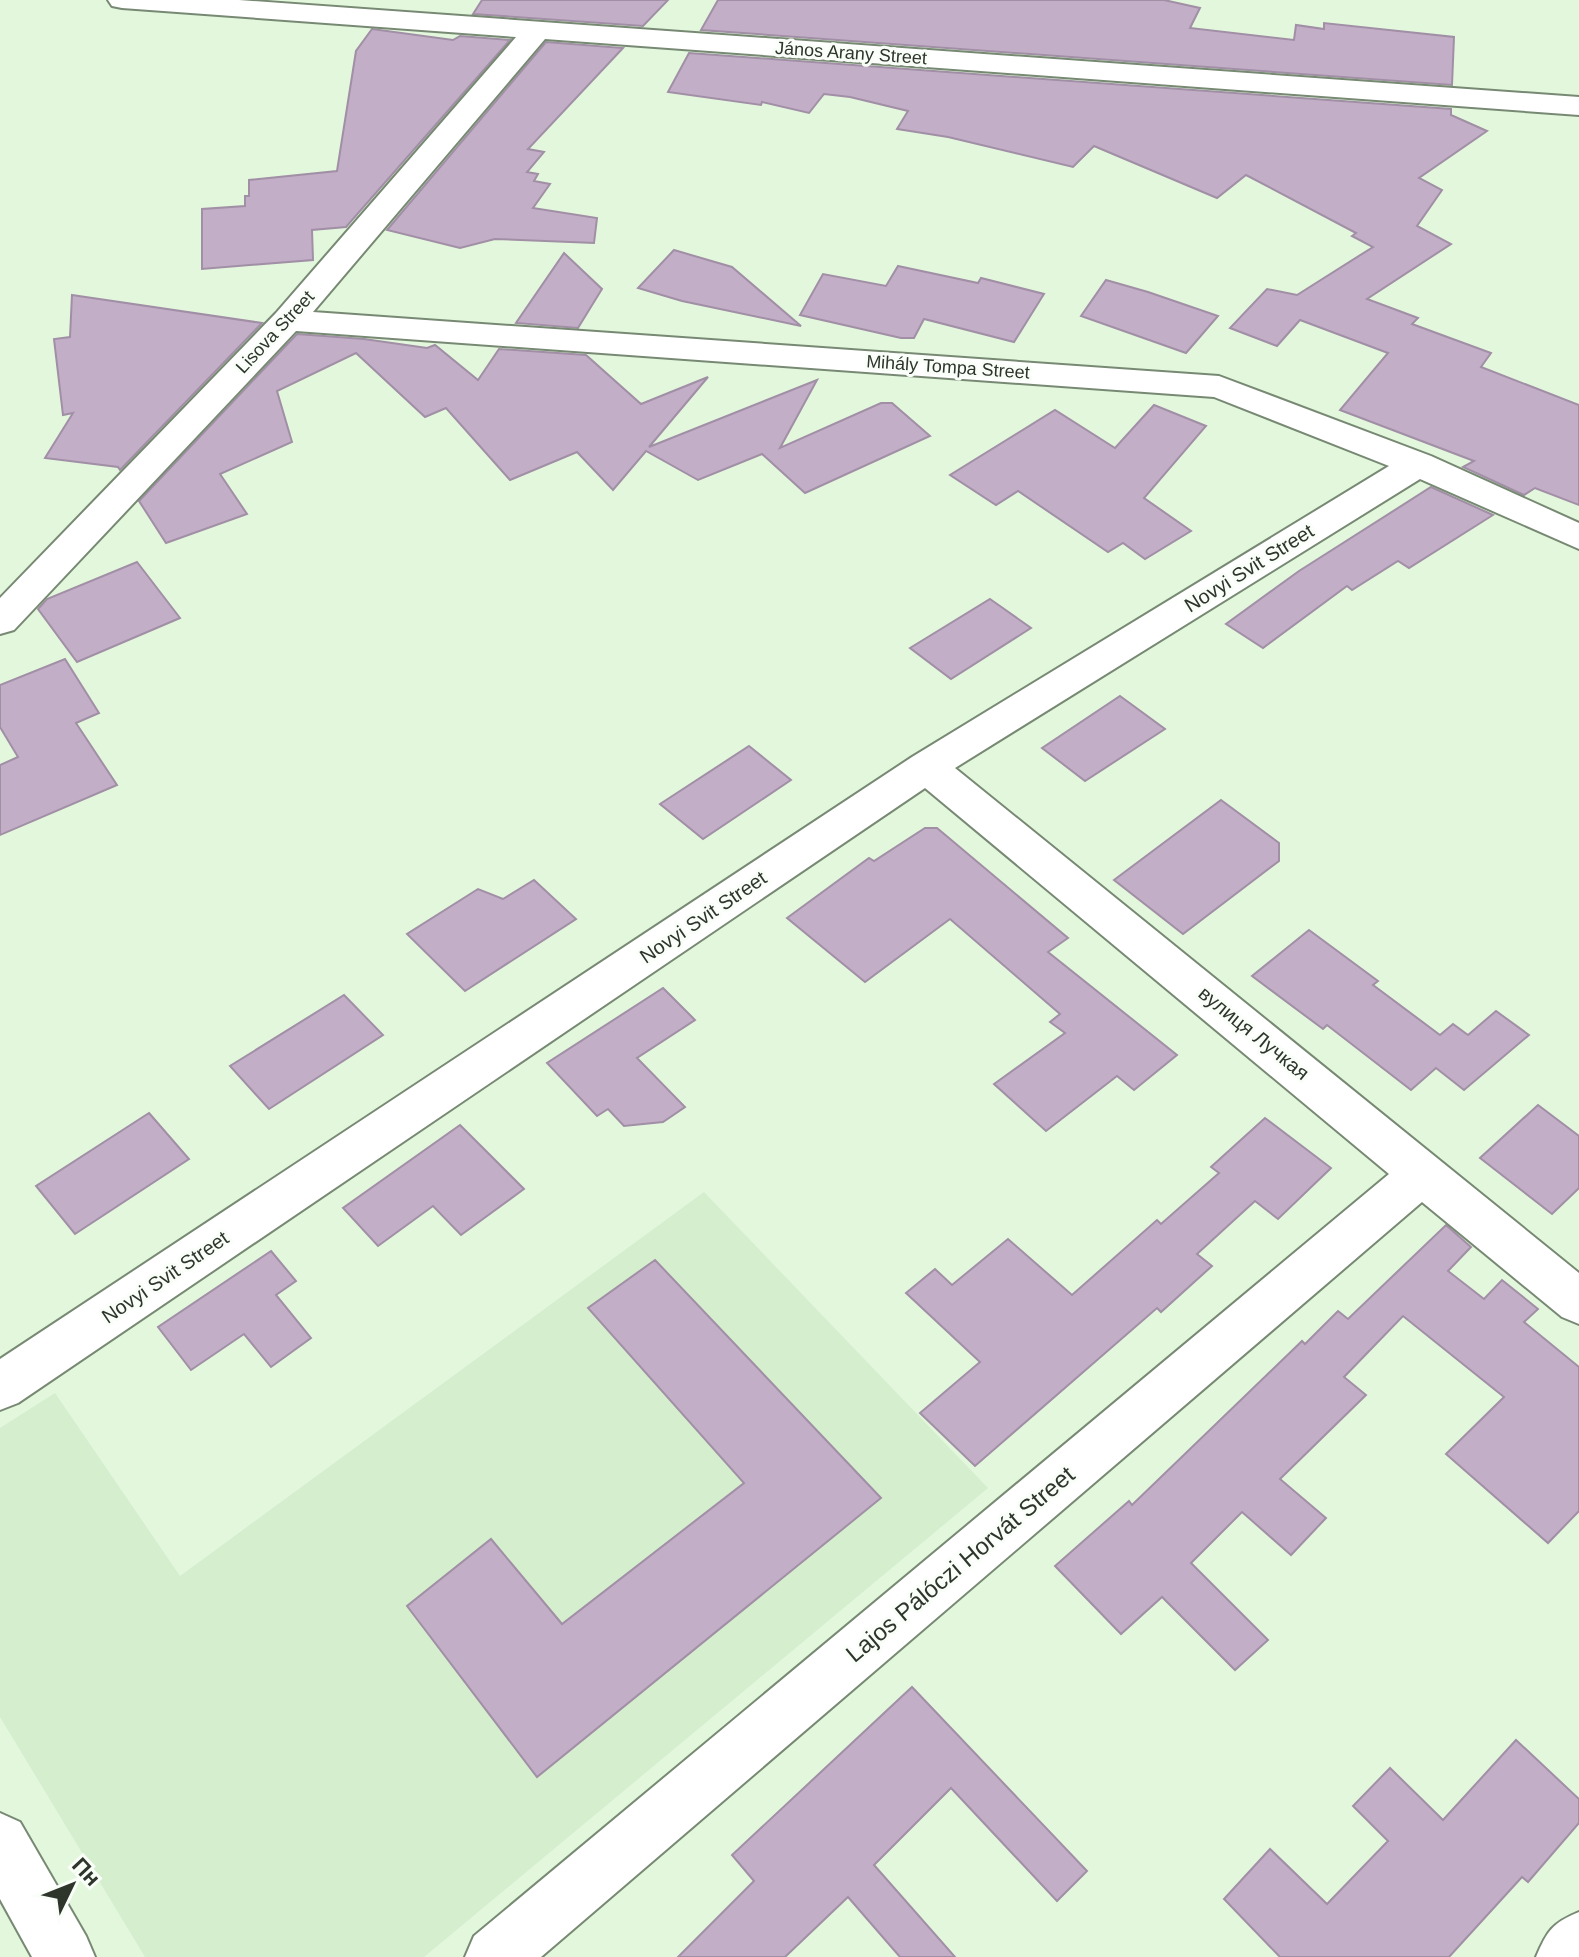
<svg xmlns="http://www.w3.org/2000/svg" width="1579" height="1957" viewBox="0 0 1579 1957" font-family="Helvetica,sans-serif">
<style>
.built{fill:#d5eece}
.building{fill:#c2aec6;stroke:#a18fa6;stroke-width:2}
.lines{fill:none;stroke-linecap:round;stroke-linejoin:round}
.minor-casing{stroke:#778973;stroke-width:4}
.minor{fill:#fff;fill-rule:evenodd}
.labels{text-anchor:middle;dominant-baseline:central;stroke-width:6;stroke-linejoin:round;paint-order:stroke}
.far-street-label{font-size:18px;fill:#2e362c;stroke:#fafef9}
.street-label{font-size:20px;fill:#2e362c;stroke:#fafef9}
.near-street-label{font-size:24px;fill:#2e362c;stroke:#fafef9}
</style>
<rect width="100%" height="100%" fill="#e3f7dd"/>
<path class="built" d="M704,1192l284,296 -564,469h-279l-145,-240v-289l55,-35 125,183z"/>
<g class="building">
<path d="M482,0h186l-25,26 -170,-12z"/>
<path d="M718,0h446l36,8 -10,20 104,12 2,-15 28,4v-6l130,14 -2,48 -751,-55z"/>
<path d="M372,29l81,11 7,-4 50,4 -164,187 -34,3 1,30 -111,9v-60l43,-3v-10h4v-16l88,-9 19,-120z"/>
<path d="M546,42l77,6 -95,101 16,3 -17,20 11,2 -4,7 16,3 -17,24 64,10 -3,25 -99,-4 -35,9 -73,-18z"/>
<path d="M689,53l762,56v6l36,16 -68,47 23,12 -25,36 34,18 -84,55 51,19 -6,6 79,29 -10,14 98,38v100l-44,-17 -11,7 -61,-28 11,-6 -134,-51 48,-57 -88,-33 -23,26 -47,-18 37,-39 30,6 76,-48 -21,-11 4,-3 -110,-58 -29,23 -123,-52 -21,21 -125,-30 -51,-8 11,-18 -58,-14 -26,-3 -15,19 -47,-11 -1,3 -93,-13z"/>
<path d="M674,250l58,17 69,59 -119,-25 -44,-13z"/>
<path d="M564,253l38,36 -24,39 -62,-5z"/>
<path d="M898,266l80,17 3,-5 63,16 -30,48 -90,-23 -10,19h-13l-101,-23 23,-41 63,12z"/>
<path d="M1106,280l42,12 70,24 -32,37 -105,-37z"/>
<path d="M72,295l190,28 -142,147 -2,-3 -73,-9 28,-45 -10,2 -9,-76 16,-2z"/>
<path d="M297,334l67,5 63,9 8,-3 43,35 21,-31 87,6 55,49 67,-27 -59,70 168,-67 -37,68 101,-45h11l38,33 -125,57 -43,-39 -64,26 -52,-29 -33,39 -36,-38 -67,28 -64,-72 -21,9 -69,-64 -79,38 15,51 -72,32 27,40 -81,29 -27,-42z"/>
<path d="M1154,405l52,21 -62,72 47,33 -46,28 -22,-16 -15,9 -90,-61 -22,14 -46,-30 105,-65 60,38z"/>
<path d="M1431,487l62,28 -84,53 -11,-7 -46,29 -5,-4 -84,62 -37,-24 73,-53z"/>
<path d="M137,562l43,56 -103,44 -39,-53 9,-10z"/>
<path d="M990,599l41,29 -80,51 -41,-31z"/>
<path d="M65,659l34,54 -23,10 41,62 -117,50v-70l18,-8 -18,-30v-42z"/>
<path d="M1120,696l45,33 -80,52 -43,-33z"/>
<path d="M749,746l42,34 -88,59 -43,-35z"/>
<path d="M1221,800l58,43v18l-96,73 -69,-54z"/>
<path d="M925,828h12l131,110 -20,14 129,103 -43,35 -17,-14 -71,55 -52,-47 71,-51 -15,-11 10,-8 -110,-95 -85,63 -78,-64 82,-60 5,3z"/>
<path d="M534,880l42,39 -111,72 -58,-57 71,-45 25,10z"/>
<path d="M1309,930l69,51 -5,4 67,50 13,-11 15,11 28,-24 33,24 -65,55 -28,-22 -25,22 -84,-65 -4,4 -71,-53z"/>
<path d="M663,988l32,32 -58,38 48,49 -22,15 -39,4 -16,-17 -11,7 -50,-53z"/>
<path d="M344,995l39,40 -114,74 -39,-43z"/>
<path d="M1538,1105l41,31v52l-27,26 -72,-56z"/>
<path d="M149,1113l40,46 -114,75 -39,-48z"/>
<path d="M1265,1118l66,50 -53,51 -23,-18 -58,53 15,12 -51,46 -4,-4 -182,158 -55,-53 60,-51 -74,-69 29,-24 17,16 56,-46 64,56 85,-75 4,4 58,-51 -8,-6z"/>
<path d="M460,1125l64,64 -63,46 -28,-29 -55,40 -35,-38z"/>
<path d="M1446,1225l25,22 -23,24 36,28 18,-19 36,29 -14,13 55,45v144l-31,32 -102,-89 58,-57 -101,-81 -59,61 22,18 -86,84 46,39 -35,37 -49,-43 -51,51 77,77 -33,30 -73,-73 -41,37 -66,-68 74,-65 3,4 170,-164 3,3 33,-33 10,8z"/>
<path d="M271,1251l25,30 -20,14 35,43 -40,29 -27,-33 -53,36 -33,-43z"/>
<path d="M655,1260l226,238 -344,279 -130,-171 84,-67 71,85 182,-141 -156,-175z"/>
<path d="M912,1687l175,184 -30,30 -106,-113 -77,77 81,92h-55l-52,-60 -63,60h-107l76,-76 -22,-26z"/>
<path d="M1516,1740l63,59v24l-51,59 -6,-5 -73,80h-169l-56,-58 46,-50 57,55 61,-63 -35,-35 37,-38 53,52z"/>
</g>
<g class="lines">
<defs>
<g id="minor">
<path d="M108,0h131l1340,97v18l-1034,-76 -232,273 906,64 212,80 148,67v26l-159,-70 -465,289 624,505v51l-17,-7 -140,-115 -881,755h-76l9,-21 915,-762 -464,-386 -907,615 -18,7v-51l912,-602 477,-291 -175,-69 -918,-66 -282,299 -14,4v-36l276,-285 240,-276 -394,-29 -10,-2z"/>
<path d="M0,1813l20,9 66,114 9,21h-63l-32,-58z"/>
<path d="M1579,1912v45h-43c11,-26 16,-34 43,-45z"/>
</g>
</defs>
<use href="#minor" class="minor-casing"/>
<use href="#minor" class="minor"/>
</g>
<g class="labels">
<g class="far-street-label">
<text transform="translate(851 53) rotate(4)">János Arany Street</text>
<text transform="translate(275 332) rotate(-47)">Lisova Street</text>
<text transform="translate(948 367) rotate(4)">Mihály Tompa Street</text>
</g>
<g class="street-label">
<text transform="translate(1249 568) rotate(-32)">Novyi Svit Street</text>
<text transform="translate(703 917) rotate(-34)">Novyi Svit Street</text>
<text transform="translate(1254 1033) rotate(39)">вулиця Лучкая</text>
<text transform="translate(165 1277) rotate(-34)">Novyi Svit Street</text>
</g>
<g class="near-street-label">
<text transform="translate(960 1564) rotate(-40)">Lajos Pálóczi Horvát Street</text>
</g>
</g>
<g transform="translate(72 1885) rotate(47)" stroke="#fafef9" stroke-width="6" paint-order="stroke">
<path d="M0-6L14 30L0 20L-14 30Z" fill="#2e362c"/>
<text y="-12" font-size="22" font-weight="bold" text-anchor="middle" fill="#2e362c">Пн</text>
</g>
</svg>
